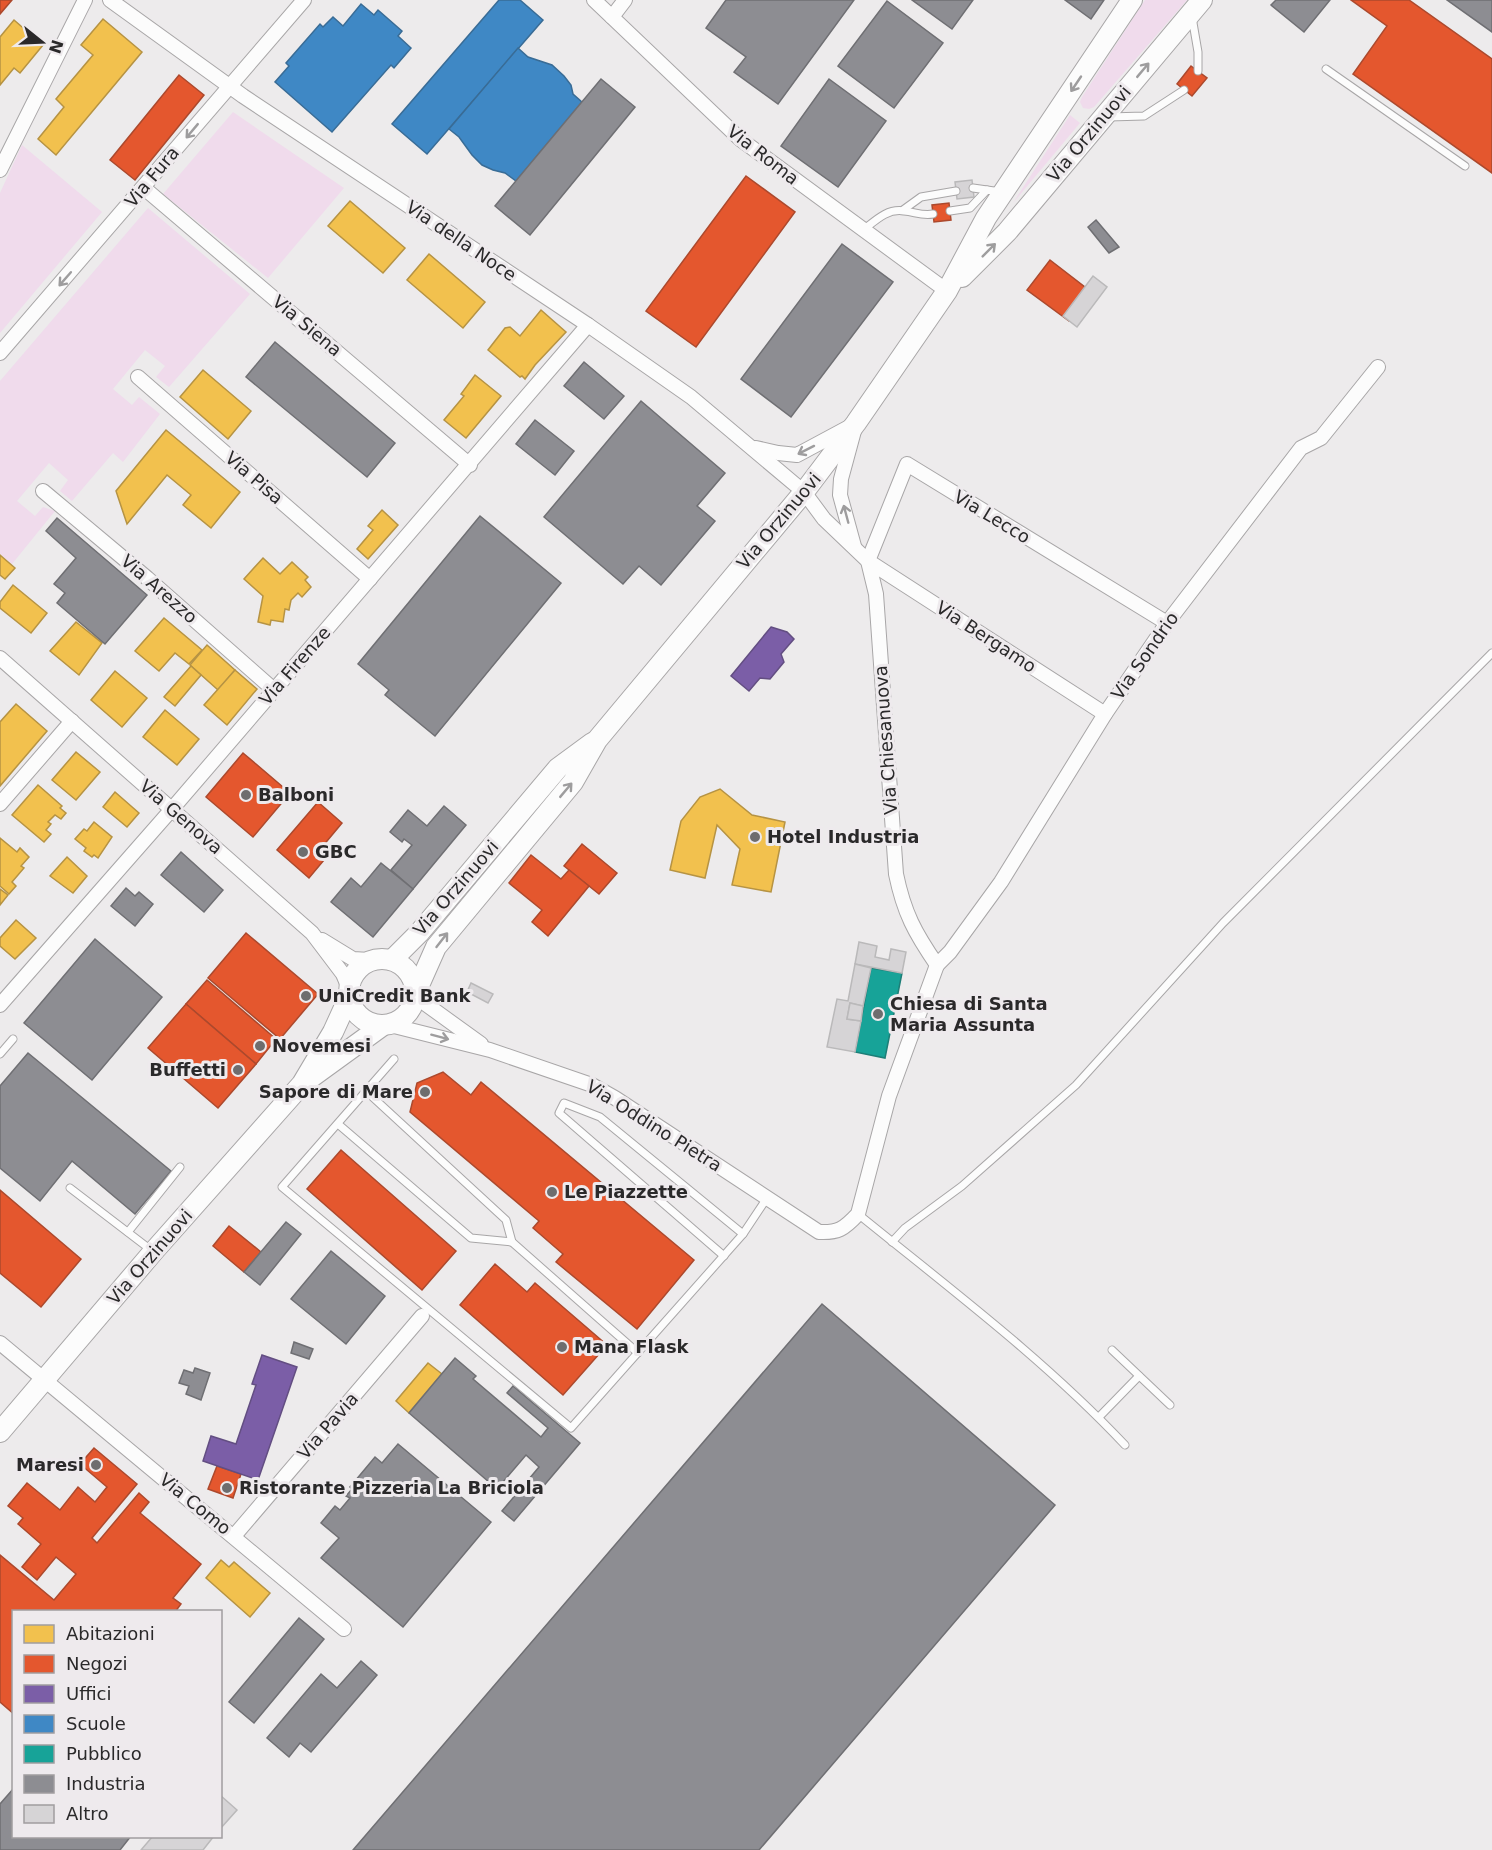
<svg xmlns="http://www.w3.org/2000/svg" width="1492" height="1850" font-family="'DejaVu Sans',sans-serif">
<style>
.green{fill:#f0dbec}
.homes{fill:#f2c14e;stroke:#b69343;stroke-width:1.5}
.shops{fill:#e4572e;stroke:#ac492d;stroke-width:1.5}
.offices{fill:#7b5ea7;stroke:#634e82;stroke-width:1.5}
.schools{fill:#3f88c5;stroke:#396c96;stroke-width:1.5}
.public{fill:#17a398;stroke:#1d7e77;stroke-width:1.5}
.industry{fill:#8d8d92;stroke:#6f6f73;stroke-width:1.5}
.building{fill:#d6d4d6;stroke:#bab9ba;stroke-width:1.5}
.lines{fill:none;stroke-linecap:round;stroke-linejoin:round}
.lane-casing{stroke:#a8a6a7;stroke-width:9}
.street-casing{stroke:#a8a6a7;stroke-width:16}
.secondary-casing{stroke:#a8a6a7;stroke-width:22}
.lane{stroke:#fcfcfc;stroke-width:7}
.street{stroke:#fcfcfc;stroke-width:14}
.secondary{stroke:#fcfcfc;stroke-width:20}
.oneway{stroke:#9e9d9e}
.poi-dot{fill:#6e6d6e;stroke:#eeeaed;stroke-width:2}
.labels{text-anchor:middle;stroke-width:6;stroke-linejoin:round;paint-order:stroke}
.street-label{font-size:18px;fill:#2a292a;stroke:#eeeaed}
.poi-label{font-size:18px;font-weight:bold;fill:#2a292a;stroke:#eeeaed;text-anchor:start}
</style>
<rect width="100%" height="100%" fill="#edebec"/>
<g class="green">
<polygon points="1145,0 1187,0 1094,107 1089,109 1083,108 1080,102 1082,97"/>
<polygon points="233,112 344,188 268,278 163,194"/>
<polygon points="1070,115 1080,123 1013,203"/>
<polygon points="22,145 102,212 0,333 0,193"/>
<polygon points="148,208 250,294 169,387 156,377 165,366 145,350 113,389 132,405 139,397 160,414 123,462 113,453 72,501 60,491 68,480 49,463 17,501 35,516 43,507 55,511 12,564 0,554 0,381"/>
</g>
<g class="homes">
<polygon points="103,19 142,52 56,155 38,139 64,107 56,99 93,55 81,45"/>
<polygon points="14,20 43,45 20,73 14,68 0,85 0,37"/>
<polygon points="350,201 405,248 383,273 328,226"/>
<polygon points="429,254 485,302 463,328 407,280"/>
<polygon points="541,310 566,332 535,365 525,379 522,376 520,377 488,350 505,328 510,327 520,336"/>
<polygon points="203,370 251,411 228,439 180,397"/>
<polygon points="475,375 501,396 466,438 444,420 464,396 461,394"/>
<polygon points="166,430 240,492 211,528 183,505 191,495 167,475 127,524 116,491"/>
<polygon points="382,510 398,525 368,559 357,549 373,530 368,526"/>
<polygon points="0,555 15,568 5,579 0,575"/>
<polygon points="263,558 280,574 292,562 308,577 305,580 311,587 302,597 298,593 291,600 289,610 285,609 283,622 271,620 270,625 258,622 263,596 244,579"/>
<polygon points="13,585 47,613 31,633 0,608 0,602"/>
<polygon points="164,618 202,650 189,664 175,653 159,671 135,651"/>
<polygon points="76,622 102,643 79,675 50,651"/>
<polygon points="207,645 235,670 218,690 190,665"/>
<polygon points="191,666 201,675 175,706 164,697"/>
<polygon points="235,670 257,689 227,725 204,705"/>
<polygon points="115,671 147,698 122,727 91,700"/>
<polygon points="16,704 47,731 0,786 0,722"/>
<polygon points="165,710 199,739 177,765 143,737"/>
<polygon points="76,752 100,772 76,800 52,780"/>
<polygon points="38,785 62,806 60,808 66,813 61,819 55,815 48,822 51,824 46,830 51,834 44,842 12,815"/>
<polygon points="720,789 752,815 785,822 771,892 732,885 740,849 717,825 705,878 670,870 681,821 700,797"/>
<polygon points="115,792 139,813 127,827 103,807"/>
<polygon points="94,822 112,837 98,858 94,855 92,857 84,851 86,848 75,839 84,829 87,831"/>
<polygon points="0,838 17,852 20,848 29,857 21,866 24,868 12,882 16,886 9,894 0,886"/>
<polygon points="67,857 87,876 73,893 50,876"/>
<polygon points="0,889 8,895 0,905"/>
<polygon points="16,920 36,938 15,959 0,946 0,938"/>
<polygon points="428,1363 442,1374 409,1413 396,1401"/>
<polygon points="221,1560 229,1567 234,1562 270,1593 250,1617 206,1578"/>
</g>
<g class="shops">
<polygon points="0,0 12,0 0,14"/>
<polygon points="1351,0 1409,0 1492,59 1492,173 1353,74 1387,26"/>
<polygon points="1191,66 1207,78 1192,96 1177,84"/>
<polygon points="179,75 204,95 135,180 110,160"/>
<polygon points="746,176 795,212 696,347 646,311"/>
<polygon points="949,203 951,220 934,222 932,205"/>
<polygon points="1050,260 1090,291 1069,321 1027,290"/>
<polygon points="243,753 290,793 253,837 206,797"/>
<polygon points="318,802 342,823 322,847 329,854 309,878 277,850"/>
<polygon points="582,844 617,873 599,894 564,866"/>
<polygon points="531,855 561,879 569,870 589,886 548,936 532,922 542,910 509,883"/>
<polygon points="246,933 318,994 280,1039 208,978"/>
<polygon points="207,980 276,1039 256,1064 186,1004"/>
<polygon points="186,1004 256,1064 218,1108 148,1048"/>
<polygon points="443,1072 471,1095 481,1082 694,1260 637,1329 556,1262 563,1254 533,1228 539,1221 410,1112 417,1083"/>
<polygon points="341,1150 456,1251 422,1290 307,1189"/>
<polygon points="0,1190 81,1259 41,1307 0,1273"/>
<polygon points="229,1226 261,1252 244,1272 213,1246"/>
<polygon points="495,1264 527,1292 535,1283 607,1345 563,1395 460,1305"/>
<polygon points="94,1448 137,1484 92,1538 97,1543 139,1493 149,1502 140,1513 201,1564 173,1598 181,1604 175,1612 14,1612 14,1714 0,1702 0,1555 54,1600 76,1574 56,1557 37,1580 22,1567 41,1544 18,1524 23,1518 8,1506 27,1483 60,1510 78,1487 95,1502 107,1487 80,1464"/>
<polygon points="217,1466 241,1474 233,1498 208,1489"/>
</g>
<g class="offices">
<polygon points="771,627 787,632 794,639 781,654 784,662 770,679 760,678 749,691 731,676"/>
<polygon points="262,1355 297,1367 258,1480 203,1461 211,1436 236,1444 256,1385 252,1384"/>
</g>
<g class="schools">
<polygon points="499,0 520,0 543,20 427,154 392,124"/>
<polygon points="361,4 374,15 378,10 402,31 398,36 411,48 394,68 391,65 332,132 275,82 289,66 286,63 320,24 323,27 333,17 343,26"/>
<polygon points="518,48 528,57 552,65 564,76 571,85 573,94 582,102 516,181 505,173 493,170 482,165 472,155 459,137 449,129"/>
</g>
<polygon class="public" points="871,968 902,973 885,1058 855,1052"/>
<g class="industry">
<polygon points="726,0 854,0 778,104 734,72 746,57 706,28"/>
<polygon points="912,0 973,0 952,29"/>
<polygon points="1065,0 1104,0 1091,19"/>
<polygon points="1276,0 1330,0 1304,32 1271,5"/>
<polygon points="1447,0 1492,0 1492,32"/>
<polygon points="887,1 943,43 894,108 838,66"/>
<polygon points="601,79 635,107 530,235 495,206"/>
<polygon points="829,79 886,121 838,187 781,146"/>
<polygon points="1096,220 1119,247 1109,253 1088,227"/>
<polygon points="842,244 893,282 791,417 741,379"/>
<polygon points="275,342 395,443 367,477 246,377"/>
<polygon points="584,362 624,396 604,419 564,386"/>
<polygon points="641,401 725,473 697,506 715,521 661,585 639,566 623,584 544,517"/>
<polygon points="535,420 574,451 555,475 516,444"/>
<polygon points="480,516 561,583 435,736 385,695 389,690 358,664"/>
<polygon points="57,518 147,595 105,644 57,603 65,593 54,584 76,558 46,531"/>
<polygon points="444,806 466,825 413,889 391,870 412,845 404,839 402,842 390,832 408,810 427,826"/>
<polygon points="181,852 223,890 204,912 161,875"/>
<polygon points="381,863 413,889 373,937 331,902 351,878 361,887"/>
<polygon points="126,888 135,896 139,892 153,904 135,926 111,906"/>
<polygon points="95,939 162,997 92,1080 24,1023"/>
<polygon points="28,1053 171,1171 135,1214 72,1161 40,1201 0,1168 0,1086"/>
<polygon points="286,1222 301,1234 260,1285 244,1272"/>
<polygon points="331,1251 385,1296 346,1344 291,1299"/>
<polygon points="822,1304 1055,1505 759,1850 353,1850"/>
<polygon points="294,1342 313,1349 309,1359 291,1353"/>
<polygon points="455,1358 476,1376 473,1379 541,1437 548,1428 507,1393 513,1386 580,1443 514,1521 502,1511 539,1467 526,1455 497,1489 409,1413"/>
<polygon points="195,1368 210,1373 201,1400 186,1394 189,1386 179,1383 184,1370 193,1373"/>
<polygon points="398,1444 491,1522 403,1627 321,1558 339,1538 321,1523 335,1506 340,1510 350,1498 346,1496 352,1489 350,1487 375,1457 382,1463"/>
<polygon points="299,1618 324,1639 254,1723 229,1702"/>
<polygon points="361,1661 377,1675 311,1752 300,1743 289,1757 267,1738 321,1674 337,1688"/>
<polygon points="14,1788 14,1836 131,1836 120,1850 0,1850 0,1804"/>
</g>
<g class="building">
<polygon points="972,180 974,197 957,199 955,182"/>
<polygon points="1093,276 1107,287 1077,327 1063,316"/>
<polygon points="859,942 877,946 875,957 889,960 891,949 906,952 902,973 855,964"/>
<polygon points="855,964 871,968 863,1006 850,1003 847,1019 861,1021 855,1052 827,1047 837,999 848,1001"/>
<polygon points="471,983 493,994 488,1003 467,992"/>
<polygon points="850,1003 863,1006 861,1021 847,1019"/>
<polygon points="220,1795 237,1810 220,1829"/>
<polygon points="153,1836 214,1836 203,1850 141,1850"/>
</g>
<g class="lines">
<defs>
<g id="lane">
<polyline points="1192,17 1198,52 1198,71"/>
<polyline points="1326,69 1465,166"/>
<polyline points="1109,117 1144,116 1184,90"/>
<polyline points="973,188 987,190"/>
<polyline points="903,210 921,197 956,191"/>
<polyline points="950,211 970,208 987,190 1001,192"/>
<path d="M862 231C875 221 887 208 904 211 915 212 922 216 933 214"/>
<polyline points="0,1054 13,1039"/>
<polyline points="394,1059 282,1187 571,1428 743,1234 767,1198"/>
<polyline points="366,1091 506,1220 512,1242 638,1353"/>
<polyline points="338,1124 471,1238 512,1242"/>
<polyline points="70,1188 151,1250"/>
<path d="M858 1214C949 1288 1044 1359 1125 1445"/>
<polyline points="128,1232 180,1167"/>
<polyline points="892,1242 905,1228 962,1186 1076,1085 1223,923 1492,653"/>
<polyline points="724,1256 559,1113 564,1103 600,1117 743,1234"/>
<polyline points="1112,1350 1170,1405"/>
<polyline points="1099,1417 1139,1376"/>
</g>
<g id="street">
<path d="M110 0 243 96 588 325 691 397 804 492 824 519 868 561 876 594 896 874C904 913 915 933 937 965L889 1096 858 1214C844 1229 838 1233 819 1232L615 1098 592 1085 490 1050 390 1025"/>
<polyline points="594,0 740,139 947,291"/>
<polyline points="612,17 625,0"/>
<polyline points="0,170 85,0"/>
<polyline points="144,188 470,465"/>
<polyline points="0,353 304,0"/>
<polyline points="138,377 370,579"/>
<polyline points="854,431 841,479 840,495 854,546"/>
<polyline points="756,448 778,453 797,455 851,426"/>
<polyline points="43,491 147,578 274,690"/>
<polyline points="0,658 312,933 343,974 349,988"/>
<polyline points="1105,714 868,561 907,464 1167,623"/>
<polyline points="0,804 72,721"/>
<polyline points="322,940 353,959 370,960"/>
<polyline points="937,965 950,952 1001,882 1105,714 1167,623 1301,448 1321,438 1378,367"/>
<polyline points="416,997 481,1044"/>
<polyline points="0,1005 172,809 588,325"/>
<polyline points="0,1343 344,1629"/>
<polyline points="234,1536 422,1316"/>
</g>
<g id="secondary">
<polyline points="962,277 1007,232 1202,0"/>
<circle cx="382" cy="992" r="33"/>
<polyline points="392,960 419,933 558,768 592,743"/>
<polyline points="416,992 436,947 573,782 597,740 804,492 856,423 947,291 986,218 1132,0"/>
<polyline points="309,1079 382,1026"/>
<polyline points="0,1432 153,1252 302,1084 333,1032 349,997"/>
</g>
</defs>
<use href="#lane" class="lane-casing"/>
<use href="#street" class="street-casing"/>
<use href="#secondary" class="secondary-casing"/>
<use href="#lane" class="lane"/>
<use href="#street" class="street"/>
<use href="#secondary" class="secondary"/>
</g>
<defs><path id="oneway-shaft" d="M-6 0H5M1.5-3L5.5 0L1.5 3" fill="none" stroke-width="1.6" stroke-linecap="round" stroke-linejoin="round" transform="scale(1.5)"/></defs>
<g class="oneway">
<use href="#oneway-shaft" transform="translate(1143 70) rotate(-50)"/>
<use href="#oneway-shaft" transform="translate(1076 84) rotate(124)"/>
<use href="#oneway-shaft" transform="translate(192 131) rotate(130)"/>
<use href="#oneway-shaft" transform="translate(989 250) rotate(-45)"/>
<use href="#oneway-shaft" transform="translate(65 279) rotate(131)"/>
<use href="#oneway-shaft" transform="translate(806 450) rotate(153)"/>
<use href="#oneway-shaft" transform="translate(846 514) rotate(-105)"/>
<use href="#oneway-shaft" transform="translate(566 790) rotate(-50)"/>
<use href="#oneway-shaft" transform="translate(442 940) rotate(-52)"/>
<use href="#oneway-shaft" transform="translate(440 1037) rotate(15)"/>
</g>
<g class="poi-dot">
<circle cx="246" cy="795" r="6"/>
<circle cx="755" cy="837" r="6"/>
<circle cx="303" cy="852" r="6"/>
<circle cx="306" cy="996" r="6"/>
<circle cx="878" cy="1014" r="6"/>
<circle cx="260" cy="1046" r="6"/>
<circle cx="238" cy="1070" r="6"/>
<circle cx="425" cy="1092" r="6"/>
<circle cx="552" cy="1192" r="6"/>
<circle cx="562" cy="1347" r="6"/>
<circle cx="96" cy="1465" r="6"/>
<circle cx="227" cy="1488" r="6"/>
</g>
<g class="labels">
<g class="street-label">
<text transform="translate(1089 134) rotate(-50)" y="6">Via Orzinuovi</text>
<text transform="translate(763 155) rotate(38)" y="6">Via Roma</text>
<text transform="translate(152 177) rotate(-50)" y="6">Via Fura</text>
<text transform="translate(461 241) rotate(34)" y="6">Via della Noce</text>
<text transform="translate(307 326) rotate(40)" y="6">Via Siena</text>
<text transform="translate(254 478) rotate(41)" y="6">Via Pisa</text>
<text transform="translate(992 517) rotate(31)" y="6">Via Lecco</text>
<text transform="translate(779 521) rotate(-50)" y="6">Via Orzinuovi</text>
<text transform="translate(159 589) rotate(41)" y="6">Via Arezzo</text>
<text transform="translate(986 637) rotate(33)" y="6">Via Bergamo</text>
<text transform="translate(1145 656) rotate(-55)" y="6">Via Sondrio</text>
<text transform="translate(295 666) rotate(-49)" y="6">Via Firenze</text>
<text transform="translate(886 740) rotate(-94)" y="6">Via Chiesanuova</text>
<text transform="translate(181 817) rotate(41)" y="6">Via Genova</text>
<text transform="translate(456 888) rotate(-49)" y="6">Via Orzinuovi</text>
<text transform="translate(654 1126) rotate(32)" y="6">Via Oddino Pietra</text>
<text transform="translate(150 1257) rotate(-49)" y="6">Via Orzinuovi</text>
<text transform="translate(328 1426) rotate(-49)" y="6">Via Pavia</text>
<text transform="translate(195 1504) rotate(39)" y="6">Via Como</text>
</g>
<g class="poi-label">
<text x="258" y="801">Balboni</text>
<text x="767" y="843">Hotel Industria</text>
<text x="315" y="858">GBC</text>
<text x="318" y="1002">UniCredit Bank</text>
<text x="890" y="1010">Chiesa di Santa<tspan x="890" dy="21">Maria Assunta</tspan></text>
<text x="272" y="1052">Novemesi</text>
<text x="226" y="1076" text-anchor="end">Buffetti</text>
<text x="413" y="1098" text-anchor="end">Sapore di Mare</text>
<text x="564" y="1198">Le Piazzette</text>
<text x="574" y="1353">Mana Flask</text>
<text x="84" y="1471" text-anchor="end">Maresi</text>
<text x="239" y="1494">Ristorante Pizzeria La Briciola</text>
</g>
</g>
<rect x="12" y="1610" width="210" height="228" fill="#eeeaed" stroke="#a09d9f" stroke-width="1.5"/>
<rect x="24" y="1625" width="30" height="18" fill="#f2c14e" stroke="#a09d9f" stroke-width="1.5"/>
<text x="66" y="1640" font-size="18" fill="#2a292a">Abitazioni</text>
<rect x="24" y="1655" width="30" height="18" fill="#e4572e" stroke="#a09d9f" stroke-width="1.5"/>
<text x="66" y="1670" font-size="18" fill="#2a292a">Negozi</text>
<rect x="24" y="1685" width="30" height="18" fill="#7b5ea7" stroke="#a09d9f" stroke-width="1.5"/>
<text x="66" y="1700" font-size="18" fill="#2a292a">Uffici</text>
<rect x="24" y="1715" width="30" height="18" fill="#3f88c5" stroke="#a09d9f" stroke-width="1.5"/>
<text x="66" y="1730" font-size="18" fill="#2a292a">Scuole</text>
<rect x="24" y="1745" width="30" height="18" fill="#17a398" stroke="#a09d9f" stroke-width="1.5"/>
<text x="66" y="1760" font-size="18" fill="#2a292a">Pubblico</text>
<rect x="24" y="1775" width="30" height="18" fill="#8d8d92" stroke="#a09d9f" stroke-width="1.5"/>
<text x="66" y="1790" font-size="18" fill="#2a292a">Industria</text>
<rect x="24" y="1805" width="30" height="18" fill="#d6d4d6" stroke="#a09d9f" stroke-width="1.5"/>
<text x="66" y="1820" font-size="18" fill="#2a292a">Altro</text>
<g transform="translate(42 42) rotate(108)" stroke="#eeeaed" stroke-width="4.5" paint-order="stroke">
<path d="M0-4.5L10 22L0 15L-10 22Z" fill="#2a292a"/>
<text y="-9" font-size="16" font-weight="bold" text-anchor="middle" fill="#2a292a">N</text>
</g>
</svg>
